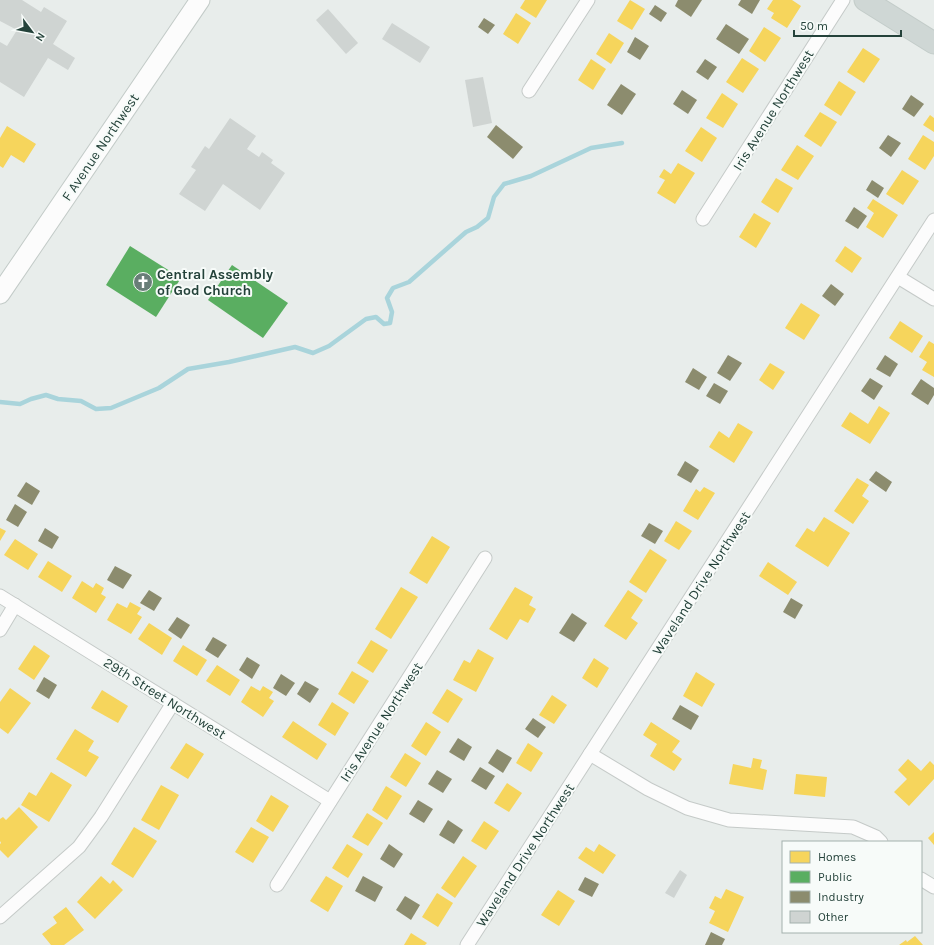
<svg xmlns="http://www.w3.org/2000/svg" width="934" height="945" font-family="Karla,sans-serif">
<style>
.homes{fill:#f6d55c}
.public{fill:#5aae61}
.industry{fill:#8c8c6e}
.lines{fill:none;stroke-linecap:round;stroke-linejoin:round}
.stream{stroke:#a9d4db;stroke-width:4.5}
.building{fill:#cfd4d2}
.minor-casing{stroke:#c5cac8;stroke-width:15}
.secondary-casing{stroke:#c3cbc8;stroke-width:21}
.primary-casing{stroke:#c3ccc9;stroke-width:23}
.minor{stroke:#fcfcfc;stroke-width:13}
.secondary{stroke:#fcfcfc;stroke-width:19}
.primary{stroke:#cfd7d5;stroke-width:21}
.labels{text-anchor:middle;stroke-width:4;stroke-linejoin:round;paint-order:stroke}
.street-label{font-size:14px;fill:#24423a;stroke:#f7fbf9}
.poi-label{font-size:14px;font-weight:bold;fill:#24423a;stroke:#f7fbf9;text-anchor:start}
</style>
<rect width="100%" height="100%" fill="#e8edeb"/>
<g class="homes">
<polygon points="525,0 547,0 536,18 520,8"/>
<polygon points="630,0 645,9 632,30 617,21"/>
<polygon points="773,0 792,0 801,6 787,28 771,18 774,13 767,9"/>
<polygon points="516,13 531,23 518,44 503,34"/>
<polygon points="764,27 781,38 765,62 749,51"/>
<polygon points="609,33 624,43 611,64 596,54"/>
<polygon points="863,48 880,59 864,83 847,72"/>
<polygon points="742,58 759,69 743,93 726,82"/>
<polygon points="591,59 606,69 593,90 578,80"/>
<polygon points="839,81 856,92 841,116 824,105"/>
<polygon points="722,93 738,104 723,128 706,118"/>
<polygon points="820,112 837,122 821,147 804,136"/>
<polygon points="930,115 934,118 934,132 923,125"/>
<polygon points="7,126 36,144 24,163 11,155 3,168 0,166 0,138"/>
<polygon points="701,127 717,138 702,162 685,151"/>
<polygon points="923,135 934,142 934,156 925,170 908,159"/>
<polygon points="797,145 814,156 798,180 781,170"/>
<polygon points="678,163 695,173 675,204 657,193 665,180 659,177 664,169 671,174"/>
<polygon points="902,170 919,181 903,205 886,194"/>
<polygon points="776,178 793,188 778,213 761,202"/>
<polygon points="873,199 898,215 883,238 866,227 874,213 867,208"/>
<polygon points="754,213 771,223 756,248 739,237"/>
<polygon points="845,246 862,258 852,273 835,261"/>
<polygon points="801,303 820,315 804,340 785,328"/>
<polygon points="900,321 923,336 912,353 889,338"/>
<polygon points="929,341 934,344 934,377 922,370 927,362 919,357"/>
<polygon points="770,363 785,372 773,390 759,380"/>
<polygon points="879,406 890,413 870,444 841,426 850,412 868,424"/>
<polygon points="738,423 753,432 734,463 709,447 719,431 729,438"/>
<polygon points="857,478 869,485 862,496 869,501 853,524 834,511"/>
<polygon points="704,487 715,493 698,520 683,511 696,489 700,492"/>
<polygon points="824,517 850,533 828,567 795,546 807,528 814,532"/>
<polygon points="676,521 692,531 679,550 664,541"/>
<polygon points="0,528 6,531 0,541"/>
<polygon points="432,536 450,547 427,584 409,573"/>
<polygon points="15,539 38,554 28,570 4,555"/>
<polygon points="650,549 667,560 646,593 629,582"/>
<polygon points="48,561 72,576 62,592 38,577"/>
<polygon points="768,562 797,582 788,595 759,576"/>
<polygon points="82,581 93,588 96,583 104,588 101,594 106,597 96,613 72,598"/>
<polygon points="401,587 418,597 391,639 375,629"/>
<polygon points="515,587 533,597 529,605 536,609 528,623 520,619 507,640 489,629"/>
<polygon points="628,590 643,600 631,618 638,623 626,640 604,626"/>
<polygon points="130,602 141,608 137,614 142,617 131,634 107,620 117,603 127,608"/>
<polygon points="149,623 172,638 162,655 138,639"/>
<polygon points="371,640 388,650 373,673 357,663"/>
<polygon points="34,645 50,656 34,680 18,669"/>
<polygon points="183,645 207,660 197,676 173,661"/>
<polygon points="478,649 494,658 476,692 453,680 464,660 470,663"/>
<polygon points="594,658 609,668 597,688 582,678"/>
<polygon points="217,665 240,680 230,696 206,681"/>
<polygon points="352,671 369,681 354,704 338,694"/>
<polygon points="696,672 715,684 702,707 683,696"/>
<polygon points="251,686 260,691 263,686 273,692 269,698 274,701 263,717 241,702"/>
<polygon points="10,688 31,703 8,734 0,728 0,702"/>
<polygon points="447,689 463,699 448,723 432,713"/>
<polygon points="102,690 128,706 118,723 91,708"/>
<polygon points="552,695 567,705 554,724 539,715"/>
<polygon points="332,702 349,713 335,736 318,725"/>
<polygon points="293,721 327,744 317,760 282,737"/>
<polygon points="426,722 441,732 426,756 411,746"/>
<polygon points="651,722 680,741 672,752 682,759 674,771 650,756 657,744 643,735"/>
<polygon points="75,729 94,741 88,751 99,757 86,777 56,759"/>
<polygon points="186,743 204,754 188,779 170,768"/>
<polygon points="528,743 543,753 531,772 516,763"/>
<polygon points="405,753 421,763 406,787 390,777"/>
<polygon points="753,758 762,760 760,768 767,770 763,790 729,784 733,764 751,768"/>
<polygon points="908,759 921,771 930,761 934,765 934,779 909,806 894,792 907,779 898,770"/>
<polygon points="51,772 72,785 49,822 21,805 29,792 36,796"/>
<polygon points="796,774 827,777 825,797 794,794"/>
<polygon points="507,783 522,793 509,812 494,803"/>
<polygon points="161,785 179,795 159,830 141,820"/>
<polygon points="386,786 402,796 387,820 372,810"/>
<polygon points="271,795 289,806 273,832 256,821"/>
<polygon points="19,807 38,827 8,858 0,850 0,844 1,843 0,841 0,819 3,817 6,820"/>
<polygon points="367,813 383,823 368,846 352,837"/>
<polygon points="484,821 499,831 486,850 471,841"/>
<polygon points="134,827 157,841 133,878 111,864"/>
<polygon points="251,827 269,837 253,863 235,852"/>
<polygon points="934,832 934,845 928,838"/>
<polygon points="347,844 363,854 348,878 332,868"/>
<polygon points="599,844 616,855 603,874 578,858 586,847 594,852"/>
<polygon points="463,856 477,866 455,898 441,888"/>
<polygon points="101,876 110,884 113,880 123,890 95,919 77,902"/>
<polygon points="326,876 343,886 328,912 310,901"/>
<polygon points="726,889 744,897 728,932 709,923 715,911 709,908 715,896 721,899"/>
<polygon points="558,890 575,901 559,926 541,915"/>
<polygon points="437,893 453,903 438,927 422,917"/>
<polygon points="66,907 84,930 64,945 51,945 42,934 57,923 53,917"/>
<polygon points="411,933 427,943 425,945 404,945"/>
<polygon points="915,936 923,945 899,945 906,940 907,942"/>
</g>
<g class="public">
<polygon points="130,246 181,278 156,317 106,285"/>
<polygon points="232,265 288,303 263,338 208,300"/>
</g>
<g class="industry">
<polygon points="678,0 702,0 691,17 675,6"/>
<polygon points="741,0 760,0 752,14 738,5"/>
<polygon points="655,5 667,13 661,22 649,14"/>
<polygon points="484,18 495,25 488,34 478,27"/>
<polygon points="726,24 749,39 739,54 716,39"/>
<polygon points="635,37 649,46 640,60 627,52"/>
<polygon points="705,59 717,67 708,80 696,72"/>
<polygon points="621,84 636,94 622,115 607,105"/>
<polygon points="682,90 697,100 688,114 673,104"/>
<polygon points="911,95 924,104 914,117 902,109"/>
<polygon points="496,125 523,147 513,159 487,137"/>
<polygon points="888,135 901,143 891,157 879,148"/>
<polygon points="872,180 884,188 878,198 866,190"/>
<polygon points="854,207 867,216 858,229 845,221"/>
<polygon points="831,284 844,294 835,306 822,296"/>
<polygon points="728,355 742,363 730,381 717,373"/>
<polygon points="885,355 898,364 890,377 876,369"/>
<polygon points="693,368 707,377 699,390 685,382"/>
<polygon points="870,378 883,386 874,400 861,391"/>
<polygon points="921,379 934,388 934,395 928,405 911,394"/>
<polygon points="714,383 728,391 720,404 706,396"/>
<polygon points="685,461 699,470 691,483 677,475"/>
<polygon points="876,471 892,482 886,492 869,480"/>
<polygon points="26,482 40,491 32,505 17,496"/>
<polygon points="15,504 27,512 18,527 6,520"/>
<polygon points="649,523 663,531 655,544 641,536"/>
<polygon points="45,528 59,537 52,549 38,541"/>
<polygon points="115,566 132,575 123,589 107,580"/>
<polygon points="149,590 162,598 154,611 140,603"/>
<polygon points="791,598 803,605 795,619 783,612"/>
<polygon points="572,613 587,623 574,642 559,633"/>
<polygon points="177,617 190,625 181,639 168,630"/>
<polygon points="213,637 227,645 218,658 205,650"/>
<polygon points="247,657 260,665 252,679 239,670"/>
<polygon points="281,674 295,683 286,696 273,688"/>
<polygon points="44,677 57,685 49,699 36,691"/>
<polygon points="305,681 319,689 310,703 297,694"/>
<polygon points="680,705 699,716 691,730 672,719"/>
<polygon points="533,718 546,727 538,738 525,729"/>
<polygon points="458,738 472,747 464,761 449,752"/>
<polygon points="497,749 512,758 503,773 488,763"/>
<polygon points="480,767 495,776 486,790 471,781"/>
<polygon points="437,770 452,779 443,793 428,784"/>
<polygon points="418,800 433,809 424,823 409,814"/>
<polygon points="448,820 463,830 454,844 439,835"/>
<polygon points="389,844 403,854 394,868 380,859"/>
<polygon points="363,876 383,887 375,902 355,891"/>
<polygon points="585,877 599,884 592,897 578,890"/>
<polygon points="405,896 420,905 411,920 396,910"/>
<polygon points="711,932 725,939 722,945 705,945"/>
</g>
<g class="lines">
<polyline class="stream" points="0,402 20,404 31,399 46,395 58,399 81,401 96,409 111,408 159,388 188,369 229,362 295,347 313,353 329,346 366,319 376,317 384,324 390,323 392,312 387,298 393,288 409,282 466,232 477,227 488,218 494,197 504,184 531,176 591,148 622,143"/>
</g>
<g class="building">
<polygon points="0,0 22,0 41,12 44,7 67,21 53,44 75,58 68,70 48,58 24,97 0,82 0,42 7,46 17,30 0,21"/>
<polygon points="328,9 358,43 346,54 316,20"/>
<polygon points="392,23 430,47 420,63 382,39"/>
<polygon points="483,77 492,123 473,127 465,80"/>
<polygon points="230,118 256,136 247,149 259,157 262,152 273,160 271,163 285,173 260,210 223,184 205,211 179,194 196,170 191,167 205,146 209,149"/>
<polygon points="680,870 687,875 674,898 665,893"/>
</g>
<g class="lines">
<defs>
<g id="minor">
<polyline points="529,91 588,0"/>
<polyline points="703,219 843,0"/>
<polyline points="898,277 934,299"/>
<polyline points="0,596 330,801"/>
<polyline points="0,630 15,605"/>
<polyline points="590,754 648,789 687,808 729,820 853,827 876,837 881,842"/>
<polyline points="921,879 934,887"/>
<polyline points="277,885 485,558"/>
<polyline points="0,917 79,847 101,817 173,703"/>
<polyline points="467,945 934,220"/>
</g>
<polyline id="secondary" points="0,294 200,0"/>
<polyline id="primary" points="865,0 934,43"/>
</defs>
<use href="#minor" class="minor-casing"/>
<use href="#secondary" class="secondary-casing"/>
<use href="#primary" class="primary-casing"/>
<use href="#minor" class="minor"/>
<use href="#secondary" class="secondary"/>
<use href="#primary" class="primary"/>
</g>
<defs>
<symbol id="church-disc" viewBox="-11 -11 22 22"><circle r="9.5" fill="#697e78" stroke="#f7fbf9"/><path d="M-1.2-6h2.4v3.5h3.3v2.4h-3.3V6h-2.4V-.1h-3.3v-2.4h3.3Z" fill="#fff"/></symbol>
</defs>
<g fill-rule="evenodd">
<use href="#church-disc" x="132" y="271" width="22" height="22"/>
</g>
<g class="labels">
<g class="street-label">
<text transform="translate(773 110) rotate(-58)" y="5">Iris Avenue Northwest</text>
<text transform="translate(100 147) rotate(-56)" y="5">F Avenue Northwest</text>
<text transform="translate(701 583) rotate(-57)" y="5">Waveland Drive Northwest</text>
<text transform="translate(165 698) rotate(32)" y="5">29th Street Northwest</text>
<text transform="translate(381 722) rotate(-57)" y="5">Iris Avenue Northwest</text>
<text transform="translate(525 855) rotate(-57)" y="5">Waveland Drive Northwest</text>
</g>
<g class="poi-label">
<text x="157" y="279">Central Assembly<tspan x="157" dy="16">of God Church</tspan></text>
</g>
</g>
<rect x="782" y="841" width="140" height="92" fill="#f7fbf9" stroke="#a3b1ad"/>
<rect x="790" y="851" width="20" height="12" fill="#f6d55c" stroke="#a3b1ad"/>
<text x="818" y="861" font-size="12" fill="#24423a">Homes</text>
<rect x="790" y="871" width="20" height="12" fill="#5aae61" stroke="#a3b1ad"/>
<text x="818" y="881" font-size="12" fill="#24423a">Public</text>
<rect x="790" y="891" width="20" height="12" fill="#8c8c6e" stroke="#a3b1ad"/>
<text x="818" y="901" font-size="12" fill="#24423a">Industry</text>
<rect x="790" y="911" width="20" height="12" fill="#cfd4d2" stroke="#a3b1ad"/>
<text x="818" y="921" font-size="12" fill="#24423a">Other</text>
<g transform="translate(32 32) rotate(122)" stroke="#f7fbf9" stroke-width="3" paint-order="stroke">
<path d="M0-3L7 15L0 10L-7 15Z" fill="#24423a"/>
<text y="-6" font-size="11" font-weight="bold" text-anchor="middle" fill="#24423a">N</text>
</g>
<path d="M794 30v6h107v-6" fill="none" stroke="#24423a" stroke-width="2"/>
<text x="800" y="30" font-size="12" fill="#24423a" stroke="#f7fbf9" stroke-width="3" paint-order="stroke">50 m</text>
</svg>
